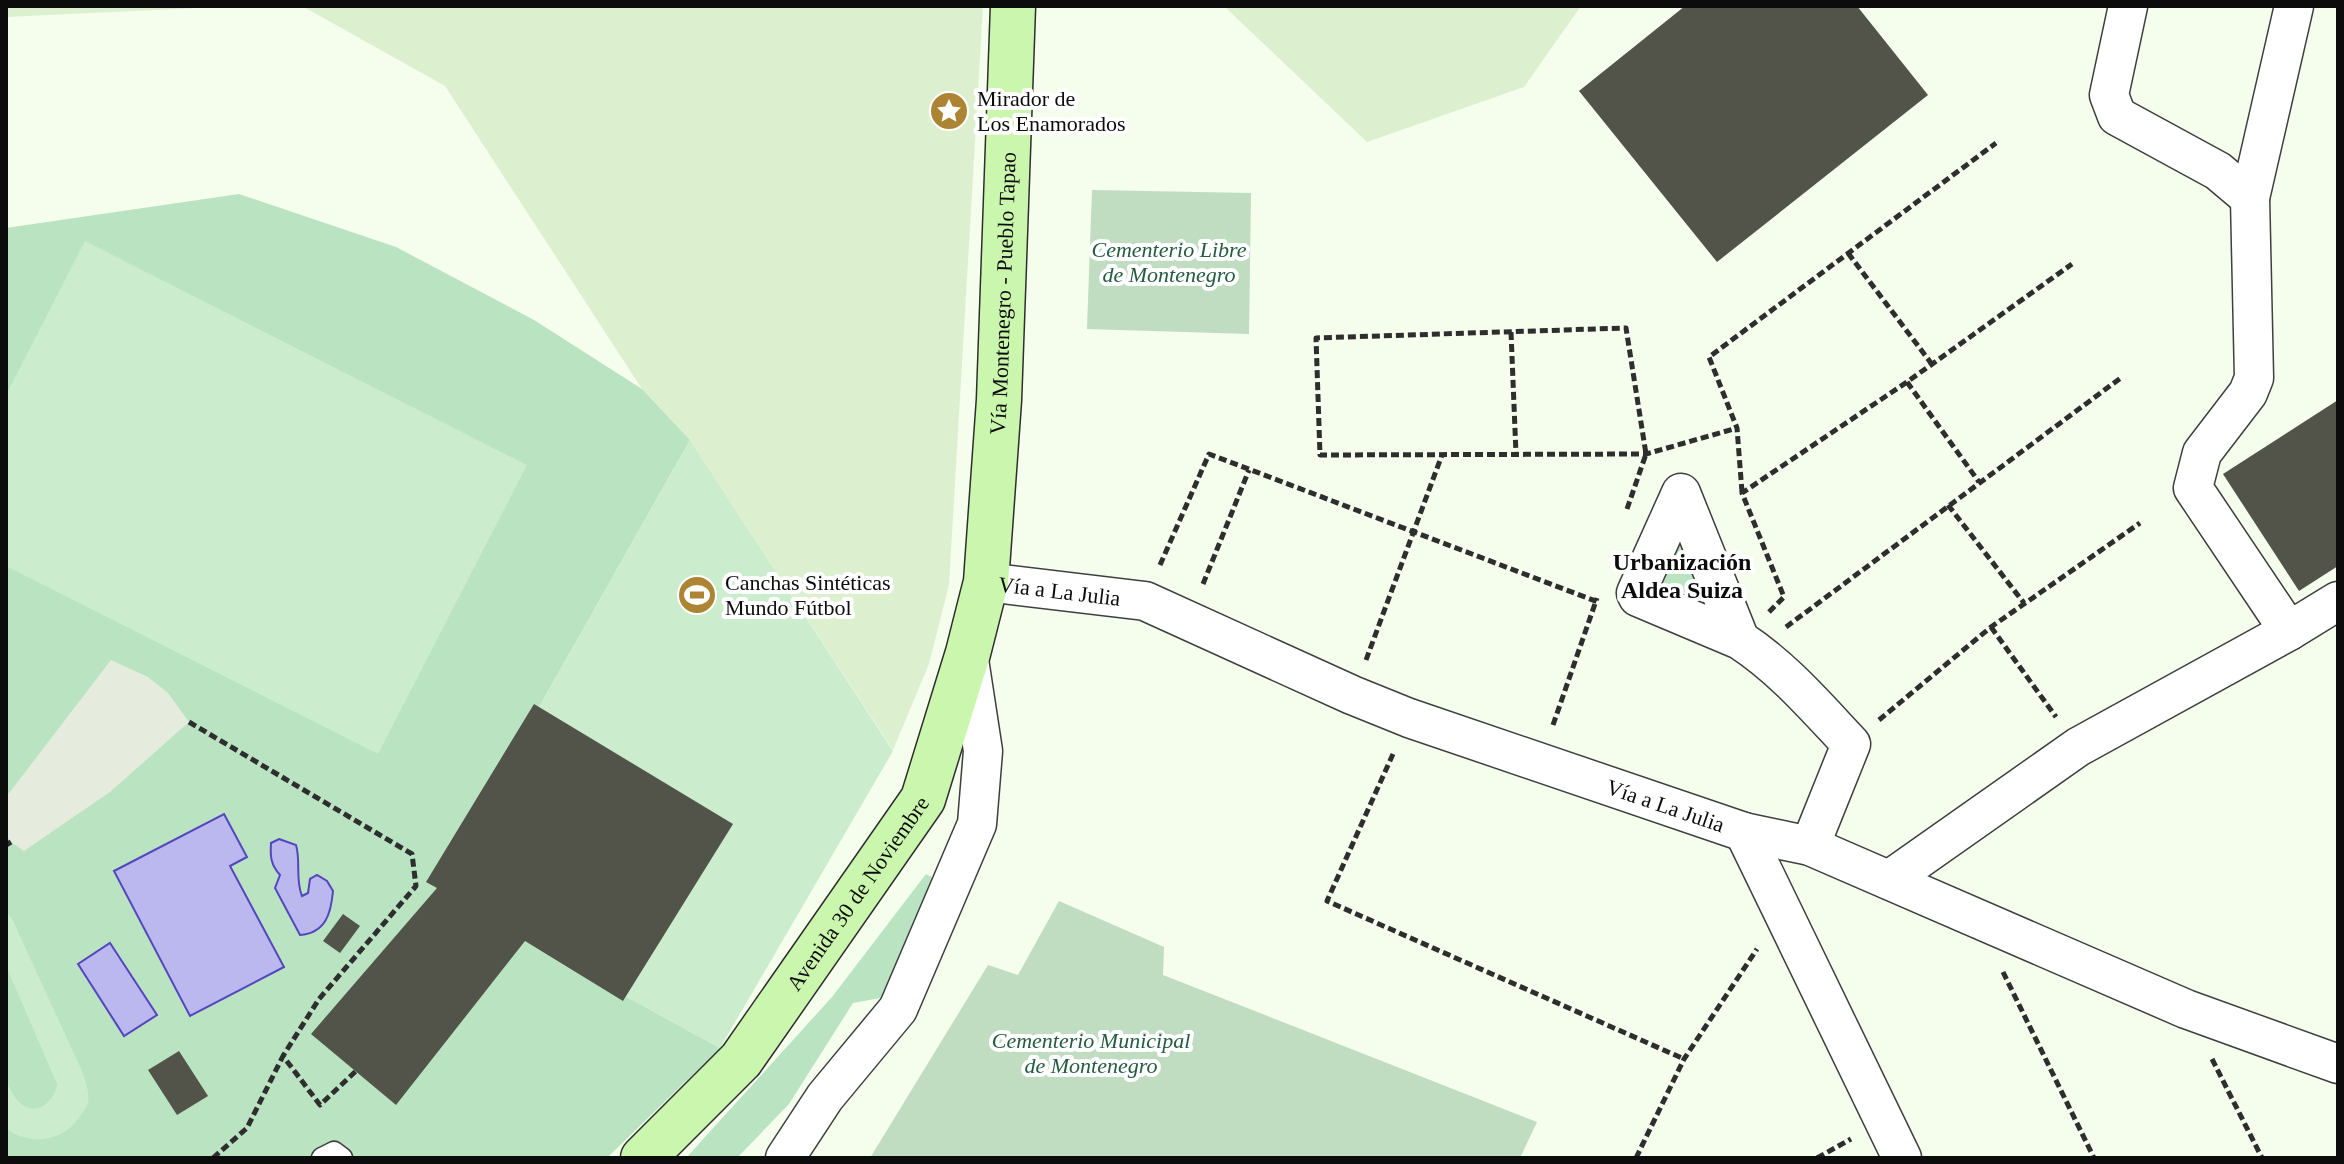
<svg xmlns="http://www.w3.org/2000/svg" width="2344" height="1164" font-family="'Times New Roman',serif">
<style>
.farmland{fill:#dcf0cf}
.green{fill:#bae3c2}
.cemetery{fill:#c0dcc1}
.pitch{fill:#cbeccd}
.plaza{fill:#e5ecdd}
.water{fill:#bbb7ef;stroke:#5346be;stroke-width:2}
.building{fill:#525349}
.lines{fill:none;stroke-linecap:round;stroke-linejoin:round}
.service-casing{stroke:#3f3f3f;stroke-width:23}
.minor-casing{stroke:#3f3f3f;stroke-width:41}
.secondary-casing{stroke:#2e2e2e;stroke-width:47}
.path{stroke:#2e2e2e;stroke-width:5;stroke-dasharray:8 4;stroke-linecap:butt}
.service{stroke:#fff;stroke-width:20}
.minor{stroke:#fff;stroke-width:38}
.secondary{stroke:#cbf6ae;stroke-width:44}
.labels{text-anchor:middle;stroke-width:8;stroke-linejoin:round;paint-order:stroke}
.poi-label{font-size:22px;fill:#0c0c0c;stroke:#fff;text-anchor:start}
.park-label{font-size:22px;font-style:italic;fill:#245c40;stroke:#fff}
.street-label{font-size:22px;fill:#0c0c0c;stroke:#fff}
.neighbourhood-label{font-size:24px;font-weight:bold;fill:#0c0c0c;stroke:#fff}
</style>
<rect width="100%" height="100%" fill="#f5fded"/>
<g class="farmland">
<polygon points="6,6 240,6 6,17"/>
<polygon points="302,6 983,6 949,585 929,664 893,750 690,440 642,389 445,86"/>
<polygon points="1224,6 1581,6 1524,87 1367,142"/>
</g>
<g class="green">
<polygon points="239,194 396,247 534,320 642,389 690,440 437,888 525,941 720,1048 607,1158 6,1158 6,228"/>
<polygon points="1681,493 1740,640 1638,597"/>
<polygon points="926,874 940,882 891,996 853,1003 789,1104 737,1158 686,1158 832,997"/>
</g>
<g class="cemetery">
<polygon points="1092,190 1251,193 1249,334 1087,329"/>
<polygon points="1059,901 1164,947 1163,975 1537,1122 1520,1158 870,1158 988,965 1018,975"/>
</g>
<g class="pitch">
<polygon points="85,241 527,465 378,754 6,566 6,395"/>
<polygon points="690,440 893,751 720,1048 525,941 437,888"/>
<path d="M6 910 13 921 82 1071C85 1081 90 1092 88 1102 87 1108 82 1113 79 1118 61 1143 30 1145 6 1129V1079C9 1086 13 1097 19 1102 35 1118 55 1102 57 1084L6 966Z"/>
</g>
<polygon class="plaza" points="111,660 148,677 168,693 189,722 110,792 24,851 11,842 6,835 6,797"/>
<g class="water">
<polygon points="224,814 247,857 230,866 284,967 190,1016 114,871"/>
<path d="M279 839 296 845C301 862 295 879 302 896L308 893 310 879 317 875 327 881 333 891C331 913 326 933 300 935L275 888 280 875C271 865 270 857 271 843Z"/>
<polygon points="110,943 157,1015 124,1036 78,964"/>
</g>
<g class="building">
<polygon points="1685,6 1857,6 1928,95 1717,262 1579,91"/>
<polygon points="2338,400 2338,566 2299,591 2223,474"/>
<polygon points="534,704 733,824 623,1001 525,941 396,1105 311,1034 437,888 426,882"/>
<polygon points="343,914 360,926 340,953 323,941"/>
<polygon points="179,1051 208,1096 177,1115 148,1070"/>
</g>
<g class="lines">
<defs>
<polyline id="service" points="322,1158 334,1152 342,1158"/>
<g id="minor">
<polyline points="2128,6 2109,95 2117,116 2218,171 2250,198"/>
<path id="s1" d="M986 582 1145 601 1352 695 1409 718 1744 832 1810 846 2186 1009 2338 1064"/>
<polyline points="2289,631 2193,488 2202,453 2248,393 2254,378 2250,198 2294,6"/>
<path d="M1740 640 1681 493 1636 593 1638 597 1740 640C1783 668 1816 707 1851 744L1810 846"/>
<polyline points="1744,832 1902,1158"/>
<polyline points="1889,880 2078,747 2289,631 2338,601"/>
<polyline points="785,1158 825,1097 898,1009 977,824 983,751 968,653"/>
</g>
<g id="secondary">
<path id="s2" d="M643 1158 741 1060 923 799 968 653 986 582 999 400 1013 6"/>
</g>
</defs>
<use href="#service" class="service-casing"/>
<use href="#minor" class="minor-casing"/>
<use href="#secondary" class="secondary-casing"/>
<g class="path">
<polyline points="1848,253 1931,363"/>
<polyline points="1511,332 1516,454"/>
<polyline points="1907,382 1979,482"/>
<polyline points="1742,492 1737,428 1709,357 1996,143"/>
<polyline points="1948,505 2024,603"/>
<polyline points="1627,509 1646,454 1626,328 1316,338 1320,455 1646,454 1737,428"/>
<polyline points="1160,565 1209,454 1598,602"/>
<polyline points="1203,584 1249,470"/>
<polyline points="1769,612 1784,597 1742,493 1907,382 2072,264"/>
<polyline points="1786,627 2122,377"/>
<polyline points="1991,627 2056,717"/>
<polyline points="1366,660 1442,455"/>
<polyline points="1879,720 1991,627 2140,523"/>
<polyline points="189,722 412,854 416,886 319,999 283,1056"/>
<polyline points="1553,725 1597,598"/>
<polyline points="1393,754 1327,901 1684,1059"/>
<polyline points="6,845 11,842"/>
<polyline points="2003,972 2094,1158"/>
<polyline points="2212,1059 2262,1158"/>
<polyline points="6,1157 6,1158"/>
<polyline points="213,1158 247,1128 283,1056 320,1105 357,1070"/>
<polyline points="1636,1158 1684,1059 1757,949"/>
<polyline points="1817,1158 1851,1139"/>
</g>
<use href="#service" class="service"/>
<use href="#minor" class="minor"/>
<use href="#secondary" class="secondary"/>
</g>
<defs>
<symbol id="sight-disc" viewBox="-11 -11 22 22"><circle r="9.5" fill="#ac8433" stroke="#fff"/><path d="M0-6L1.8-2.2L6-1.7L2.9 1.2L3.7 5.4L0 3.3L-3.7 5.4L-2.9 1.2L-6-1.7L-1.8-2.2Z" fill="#fff"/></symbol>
<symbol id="stadium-disc" viewBox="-11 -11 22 22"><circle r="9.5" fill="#ac8433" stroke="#fff"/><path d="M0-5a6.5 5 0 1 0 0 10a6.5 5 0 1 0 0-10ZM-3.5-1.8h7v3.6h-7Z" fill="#fff"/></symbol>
</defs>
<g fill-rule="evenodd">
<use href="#sight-disc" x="927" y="89" width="44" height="44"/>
<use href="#stadium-disc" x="675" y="573" width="44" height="44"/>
</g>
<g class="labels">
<g class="poi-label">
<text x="977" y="106">Mirador de<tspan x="977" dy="25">Los Enamorados</tspan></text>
<text x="725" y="590">Canchas Sintéticas<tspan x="725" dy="25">Mundo Fútbol</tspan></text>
</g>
<g class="park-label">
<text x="1169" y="257">Cementerio Libre<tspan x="1169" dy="25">de Montenegro</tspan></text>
<text x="1091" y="1048">Cementerio Municipal<tspan x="1091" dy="25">de Montenegro</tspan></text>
</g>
<g class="street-label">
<text dy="8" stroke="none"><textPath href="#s2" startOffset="972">Vía Montenegro - Pueblo Tapao</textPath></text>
<text dy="8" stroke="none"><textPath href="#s1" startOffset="74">Vía a La Julia</textPath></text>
<text dy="8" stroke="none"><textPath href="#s1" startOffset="720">Vía a La Julia</textPath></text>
<text dy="8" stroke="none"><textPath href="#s2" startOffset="342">Avenida 30 de Noviembre</textPath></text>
</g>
<g class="neighbourhood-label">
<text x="1682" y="570">Urbanización<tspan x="1682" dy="28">Aldea Suiza</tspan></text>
</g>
</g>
<rect width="2344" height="1164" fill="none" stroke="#0c0c0c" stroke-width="16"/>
</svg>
